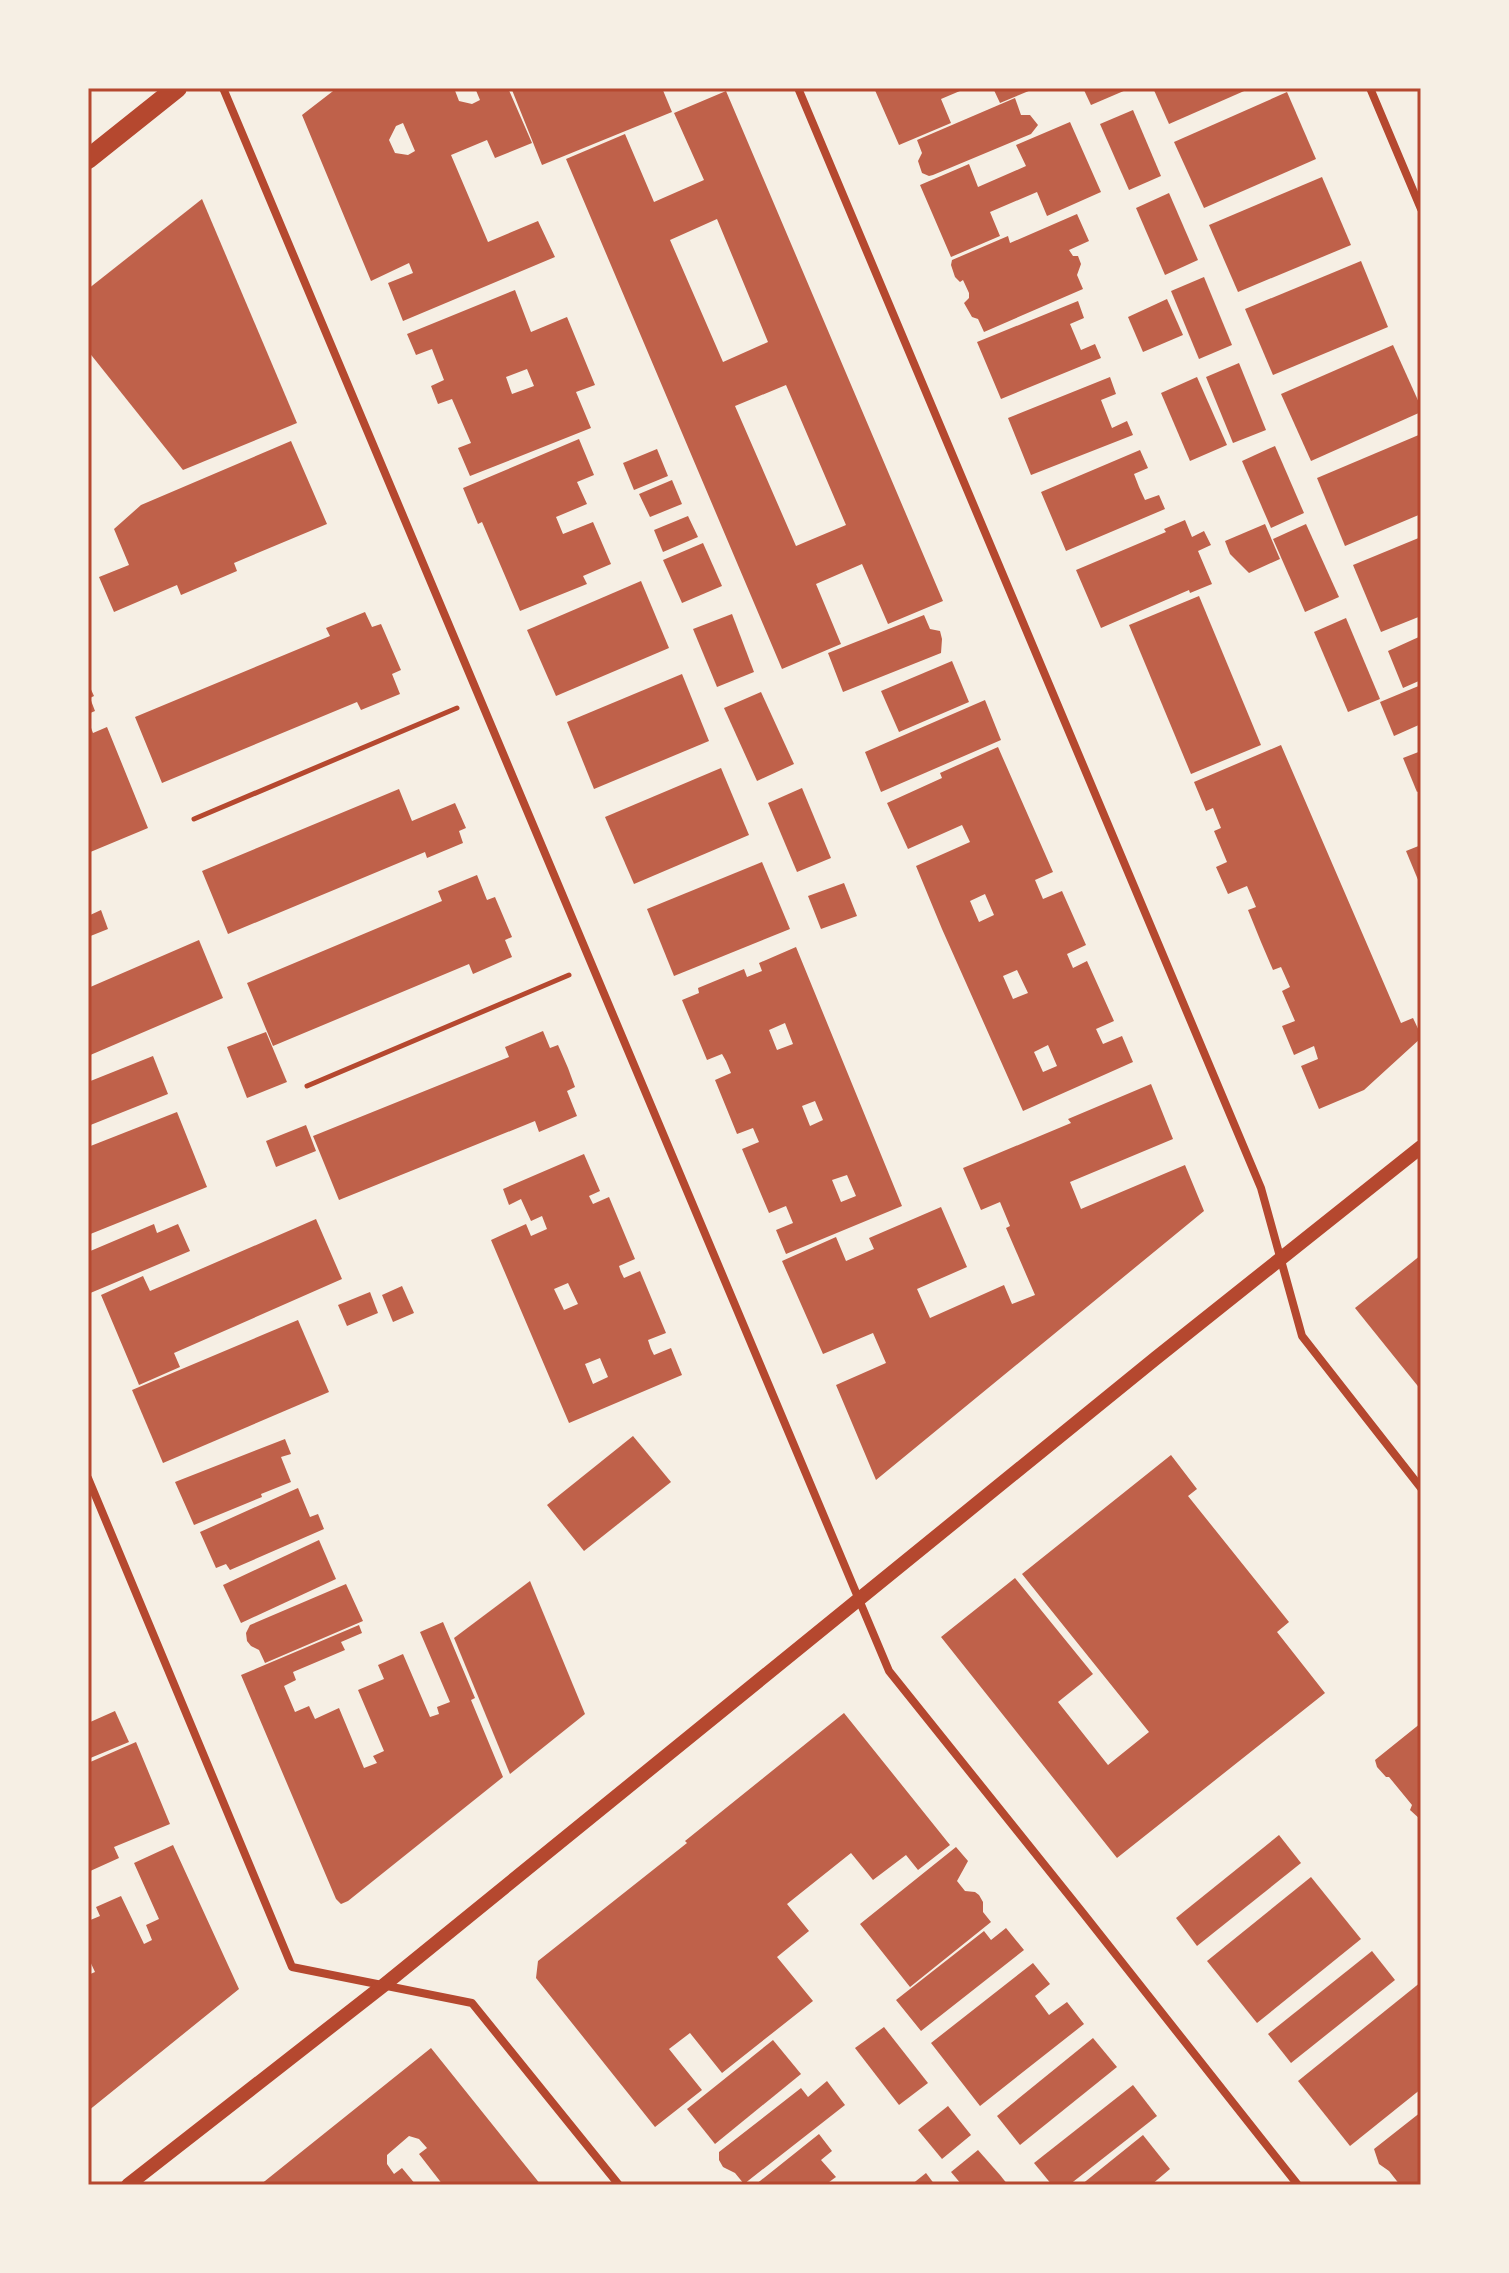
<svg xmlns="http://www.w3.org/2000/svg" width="1509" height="2273" font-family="'Source Sans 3',sans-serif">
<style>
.building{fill:#bf614a;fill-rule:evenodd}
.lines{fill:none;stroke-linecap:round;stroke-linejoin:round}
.path{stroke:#b5482f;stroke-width:5}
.minor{stroke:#b5482f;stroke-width:8}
.tertiary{stroke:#b5482f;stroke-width:14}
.primary{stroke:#b5482f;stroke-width:20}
.neatline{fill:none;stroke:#b5482f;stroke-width:3}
</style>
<rect width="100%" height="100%" fill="#f6efe4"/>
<g class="building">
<path d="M337 88H454L459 101 472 104 480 100 475 88H508L532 143 495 158 487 140 451 155 488 242 538 221 555 257 403 321 388 283 413 273 409 263 371 281 302 115ZM403 123 415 151 408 155 395 153 389 140 396 126Z"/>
<polygon points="516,88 662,88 672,112 542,165 512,90"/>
<polygon points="874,88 967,88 941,99 951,123 899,145"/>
<polygon points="993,88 1036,88 1000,103"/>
<polygon points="1083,88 1125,88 1126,90 1091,105"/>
<polygon points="1153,88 1251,88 1169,124"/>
<path d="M726 91 943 601 888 624 862 564 816 584 841 644 782 669 566 159 625 134 654 202 704 180 674 113ZM717 219 768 342 723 362 670 240ZM786 385 846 525 796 546 735 406Z"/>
<polygon points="1287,92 1316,159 1204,208 1174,142"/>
<polygon points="1015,98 1021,115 1030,115 1038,125 1031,134 933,175 929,176 922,173 918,161 922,153 917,140"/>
<polygon points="1133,110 1161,176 1129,190 1100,124"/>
<polygon points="1070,122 1101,192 1047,216 1037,192 990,212 1000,236 951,257 920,185 969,164 978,187 1026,166 1016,145"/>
<polygon points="1322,177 1351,245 1238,292 1209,225"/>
<polygon points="1169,193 1198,260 1165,275 1136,208"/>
<polygon points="202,199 297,423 183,470 88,351 88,289"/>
<polygon points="1077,214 1089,241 1069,250 1073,256 1078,256 1081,264 1077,275 1083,289 984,332 978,319 972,317 964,303 969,298 969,293 963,280 960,282 955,277 951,265 952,260 1008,236 1010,243"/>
<polygon points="1361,261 1388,327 1273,375 1245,309"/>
<polygon points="1204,277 1232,345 1199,359 1171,291"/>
<path d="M515 290 531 332 567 317 595 385 576 392 591 428 470 476 458 448 471 443 468 436 452 399 438 404 431 386 444 380 432 349 416 355 407 334ZM527 369 534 386 512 394 506 377Z"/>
<polygon points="1167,299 1183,335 1143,352 1128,317"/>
<polygon points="1078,301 1084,318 1070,324 1081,350 1095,344 1101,358 1001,399 977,342"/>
<polygon points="1393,345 1421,407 1421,412 1311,461 1281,394"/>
<polygon points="1239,363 1266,430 1233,443 1206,377"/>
<polygon points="1110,377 1116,394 1101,400 1112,428 1127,421 1133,435 1031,475 1008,418"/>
<polygon points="1197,377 1227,445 1190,461 1161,393"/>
<polygon points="1421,434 1421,514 1345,546 1317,478"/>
<polygon points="579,439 594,475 577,482 587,504 556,517 563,534 593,522 611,564 583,576 587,584 520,611 482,522 478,524 463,488"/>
<polygon points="291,441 327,524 234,563 237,571 181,595 177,585 114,612 99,577 129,565 114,529 141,505"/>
<polygon points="1275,446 1304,513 1271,528 1242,461"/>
<polygon points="657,449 668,476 634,490 623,463"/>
<polygon points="1140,450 1148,468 1134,474 1139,487 1145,500 1159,495 1165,509 1066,551 1041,492"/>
<polygon points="672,480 682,504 650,517 639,494"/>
<polygon points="688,516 698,537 663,552 654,530"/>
<polygon points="1185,520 1192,537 1204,531 1211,545 1198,551 1212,584 1190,593 1189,590 1101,628 1076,570 1166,532 1164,529"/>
<polygon points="1265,524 1280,559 1249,573 1230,554 1225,541"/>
<polygon points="1306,524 1339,597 1305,612 1273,539"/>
<polygon points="1421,537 1421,616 1381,632 1353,565"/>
<polygon points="703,543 722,586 682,603 663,560"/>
<polygon points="641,581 669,648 556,696 527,630"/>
<polygon points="1199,596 1261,745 1191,774 1129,625"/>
<polygon points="365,612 372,627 381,624 401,670 392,674 400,694 361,710 357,702 162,783 135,717 330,636 326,628"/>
<polygon points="732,614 754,672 717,687 693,629"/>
<polygon points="924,615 930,629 940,631 942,639 941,653 843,692 828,653"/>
<polygon points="1346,618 1380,699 1348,712 1314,632"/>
<polygon points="1421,636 1421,680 1403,688 1388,651"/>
<polygon points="952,661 969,702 899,732 881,691"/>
<polygon points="682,674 709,741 594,789 567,722"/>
<polygon points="88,683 94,696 90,698 95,711 88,714"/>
<polygon points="1421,685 1421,724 1394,736 1380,702"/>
<polygon points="761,692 794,764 757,781 724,708"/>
<polygon points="985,700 1001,740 881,792 865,752"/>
<polygon points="88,720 93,733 107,727 148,828 88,853"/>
<polygon points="1281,745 1401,1023 1413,1018 1421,1035 1421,1038 1364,1090 1319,1109 1301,1066 1318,1059 1314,1046 1294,1055 1282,1026 1295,1021 1282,991 1290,987 1281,967 1273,970 1261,942 1248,910 1256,907 1247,886 1228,894 1216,867 1227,862 1214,831 1221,828 1213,808 1206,811 1194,782"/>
<path d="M998 747 1053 872 1035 880 1043 899 1062 891 1086 945 1067 954 1073 968 1087 961 1114 1021 1096 1029 1103 1044 1122 1036 1133 1062 1023 1111 942 929 916 866 970 842 962 825 908 849 887 803 942 778 940 773ZM985 894 994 915 979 922 970 901ZM1017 970 1028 993 1013 999 1003 976ZM1048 1045 1057 1066 1043 1072 1034 1052Z"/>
<polygon points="1421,751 1421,790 1417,792 1403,758"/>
<polygon points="721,768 749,835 634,884 605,817"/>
<polygon points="802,788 831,858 797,872 768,803"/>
<polygon points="399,789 412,821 455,803 466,828 459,831 463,843 427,858 425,852 228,934 202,871"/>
<polygon points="1421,845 1421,887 1406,851"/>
<polygon points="762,862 790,929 674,976 647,909"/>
<polygon points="477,875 487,900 495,897 512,937 505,940 512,957 473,974 469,964 273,1046 247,983 442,901 438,891"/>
<polygon points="844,883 857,916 821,929 808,896"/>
<polygon points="101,910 108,929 88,937 88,916"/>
<polygon points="199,940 223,998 88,1056 88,988"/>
<path d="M796 947 902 1206 786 1254 776 1230 793 1223 786 1206 769 1213 742 1149 759 1142 753 1128 737 1134 715 1080 731 1073 726 1061 722 1054 707 1060 682 1000 699 993 698 988 744 969 747 977 762 971 759 963ZM785 1023 793 1044 777 1050 769 1030ZM815 1101 823 1120 810 1126 802 1106ZM847 1175 856 1196 841 1202 832 1180Z"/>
<polygon points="543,1031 550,1048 558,1045 568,1068 575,1087 567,1091 577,1116 539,1132 535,1121 339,1200 313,1136 509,1057 505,1047"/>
<polygon points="266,1032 287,1082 247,1098 227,1047"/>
<polygon points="153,1056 168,1094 88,1126 88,1082"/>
<polygon points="1151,1084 1173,1139 1070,1182 1081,1209 1185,1165 1204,1211 876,1480 836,1385 886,1363 873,1333 823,1354 782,1261 836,1237 846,1261 874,1249 869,1238 941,1207 967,1267 917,1289 930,1318 1004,1285 1012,1304 1035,1295 1006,1228 1010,1226 1000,1202 981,1210 963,1168 1071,1123 1068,1119"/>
<polygon points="177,1112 207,1187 88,1235 88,1147"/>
<polygon points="306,1125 316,1151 276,1167 266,1141"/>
<path d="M584 1154 600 1191 589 1196 593 1204 609 1197 635 1259 619 1266 621 1272 624 1278 640 1271 666 1333 648 1340 651 1349 654 1355 671 1348 682 1375 569 1423 491 1240 526 1224 531 1236 547 1229 542 1216 531 1221 521 1199 509 1205 503 1189ZM568 1283 578 1304 564 1310 554 1289ZM600 1358 608 1377 593 1384 585 1364Z"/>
<polygon points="316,1219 342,1279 174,1353 180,1367 139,1385 101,1295 143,1276 150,1291"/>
<polygon points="154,1224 157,1233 178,1224 190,1251 88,1294 88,1252"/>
<polygon points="1421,1255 1421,1390 1355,1308"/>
<polygon points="402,1286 414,1313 393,1322 382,1295"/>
<polygon points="370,1292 378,1313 347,1326 338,1305"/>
<polygon points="298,1320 329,1392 163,1463 132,1390"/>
<polygon points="633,1436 671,1482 584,1551 547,1505"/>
<polygon points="285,1439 291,1454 281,1457 291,1482 261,1494 262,1497 194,1525 175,1482"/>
<polygon points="1171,1455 1197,1489 1188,1496 1289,1622 1277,1632 1325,1693 1117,1858 941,1637 1015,1578 1093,1674 1058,1702 1108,1765 1149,1732 1022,1574"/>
<polygon points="298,1488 310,1517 318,1514 324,1529 230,1570 226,1564 216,1568 200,1532"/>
<polygon points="319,1540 336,1579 241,1623 223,1585"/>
<polygon points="530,1581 585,1714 510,1774 454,1638"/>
<polygon points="346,1584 363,1621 265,1663 259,1650 251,1646 247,1641 246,1633 250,1625"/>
<polygon points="443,1622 475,1698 471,1700 503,1777 348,1901 341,1904 336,1899 241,1675 359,1625 362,1633 341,1642 345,1650 293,1672 296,1680 284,1686 295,1712 309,1706 315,1719 339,1708 364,1768 377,1763 373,1756 384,1751 358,1690 384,1679 378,1665 403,1654 430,1717 439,1714 437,1707 450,1702 420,1632"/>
<polygon points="115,1711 129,1742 88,1759 88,1723"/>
<polygon points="844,1713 950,1845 918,1870 906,1855 873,1880 851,1853 787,1904 809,1931 777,1957 813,2001 722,2073 690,2033 669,2049 702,2090 655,2127 536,1978 538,1961 687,1843 685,1841"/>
<polygon points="1421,1723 1421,1820 1410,1810 1412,1805 1389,1777 1386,1777 1377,1767 1375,1760"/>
<polygon points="136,1742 170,1824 114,1847 119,1858 88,1872 88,1763"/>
<polygon points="1279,1835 1301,1863 1197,1946 1176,1918"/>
<polygon points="173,1845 239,1989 88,2111 88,1975 95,1972 88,1957 88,1921 100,1916 96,1907 121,1896 144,1944 152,1940 146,1925 159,1919 134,1863"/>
<polygon points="956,1847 968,1861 957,1881 965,1891 975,1892 979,1895 983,1902 983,1912 991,1922 910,1987 860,1924"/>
<polygon points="1311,1877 1361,1939 1257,2023 1207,1961"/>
<polygon points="1006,1928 1024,1950 921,2031 896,2000 984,1931 991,1940"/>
<polygon points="1372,1951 1395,1980 1291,2063 1268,2034"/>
<polygon points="1033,1963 1050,1984 1035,1996 1049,2015 1067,2002 1084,2024 980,2106 931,2043"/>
<polygon points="1421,1982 1421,2089 1350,2146 1298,2081"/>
<polygon points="884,2027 928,2083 899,2105 855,2048"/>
<polygon points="1093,2038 1117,2067 1020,2145 997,2116"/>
<polygon points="773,2040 801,2074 715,2144 687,2109"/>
<polygon points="431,2048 541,2185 443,2185 419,2154 427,2148 419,2139 409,2136 387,2155 387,2164 394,2174 402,2168 416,2185 260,2185"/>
<polygon points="827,2081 845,2105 744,2184 735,2173 723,2167 719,2160 719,2152 801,2088 808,2097"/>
<polygon points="1133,2085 1157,2116 1069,2185 1052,2185 1034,2163"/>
<polygon points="948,2106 971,2135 942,2159 918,2130"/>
<polygon points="1421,2112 1421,2185 1400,2185 1389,2171 1379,2164 1374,2149"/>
<polygon points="819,2134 832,2151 821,2160 836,2177 825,2185 755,2185"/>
<polygon points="1143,2135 1170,2169 1151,2185 1081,2185"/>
<polygon points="978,2150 1000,2175 1008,2185 962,2185 951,2172"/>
<polygon points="926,2173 935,2185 911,2185"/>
</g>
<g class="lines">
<g class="path">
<polyline points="194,819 457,708"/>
<polyline points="307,1086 569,975"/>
</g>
<g class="minor">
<polyline points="223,88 889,1671 1083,1913 1298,2185"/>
<polyline points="798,88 1261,1188 1302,1336 1421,1488"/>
<polyline points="1370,88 1421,209"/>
<polyline points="88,1478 292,1967 472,2003 619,2185"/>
</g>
<polyline class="tertiary" points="128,2185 384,1985 1156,1358 1421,1147"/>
<polyline class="primary" points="88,159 177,88"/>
</g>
<rect width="1509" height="2273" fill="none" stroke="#f6efe4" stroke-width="180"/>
<rect x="90" y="90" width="1329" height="2093" class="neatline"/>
</svg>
